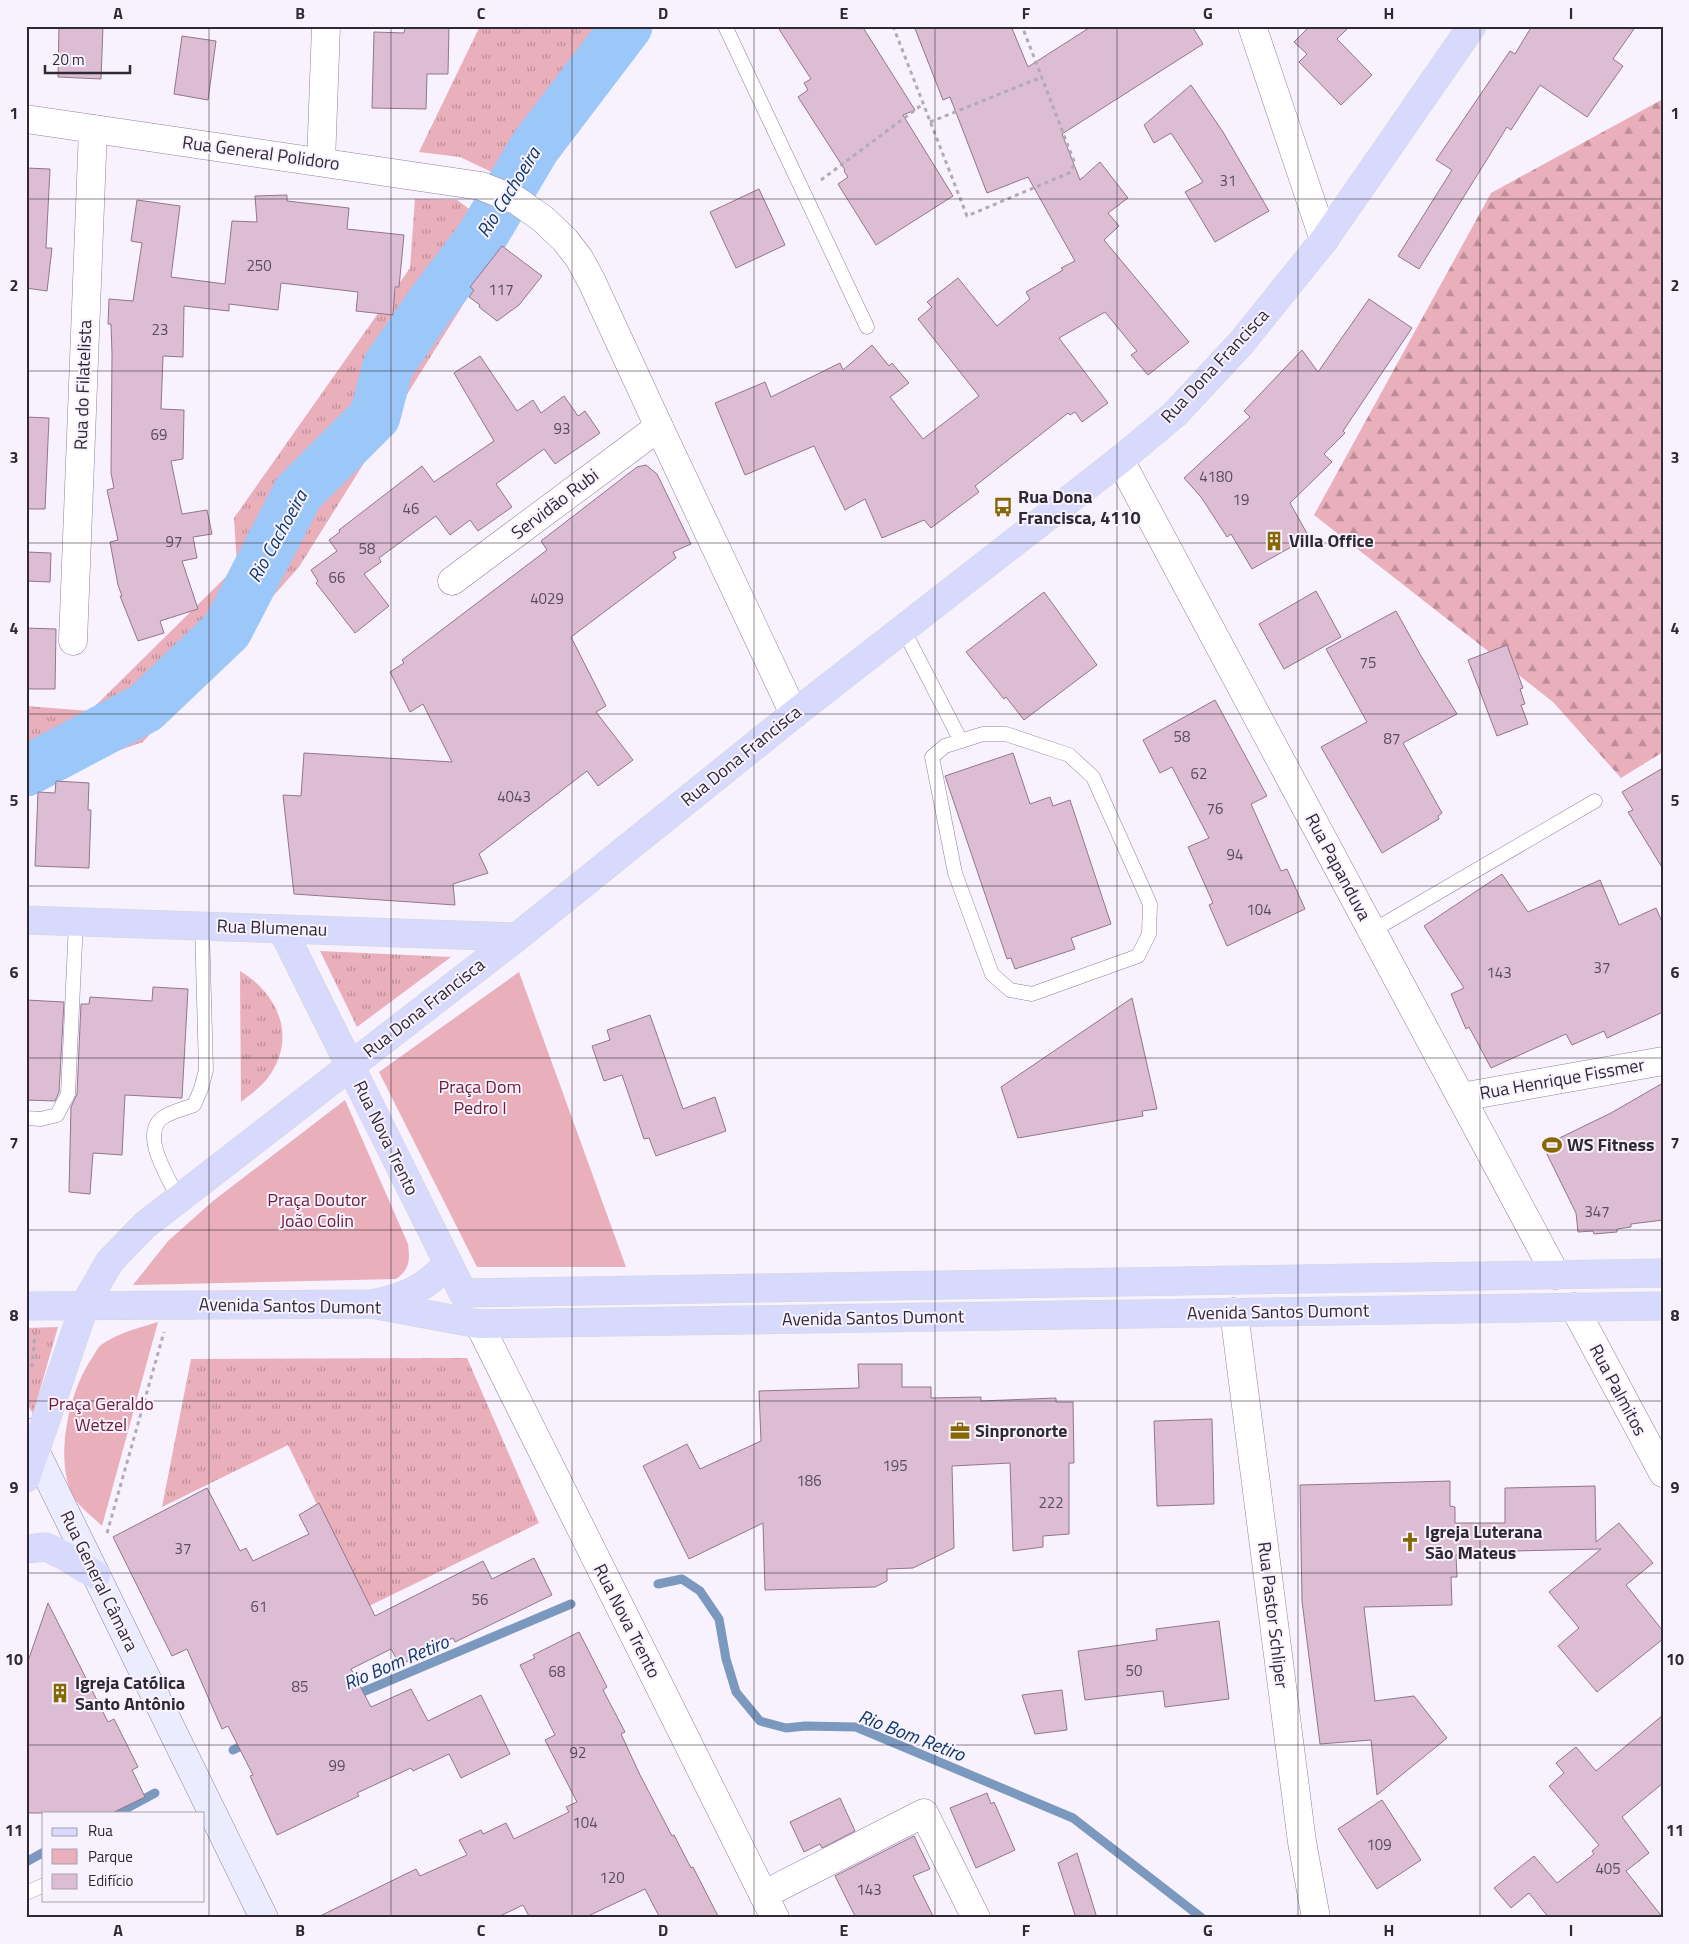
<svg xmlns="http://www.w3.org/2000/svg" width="1689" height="1944" font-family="'Titillium Web',sans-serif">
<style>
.grass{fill:url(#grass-tufts)}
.forest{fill:url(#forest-firs)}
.green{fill:#e9afbb}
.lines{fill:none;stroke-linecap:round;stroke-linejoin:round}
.stream{stroke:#7b98be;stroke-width:9}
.river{stroke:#9cc7f9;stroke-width:51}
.building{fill:#ddbdd4;stroke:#93768b}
.lane-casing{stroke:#91819f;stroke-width:15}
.street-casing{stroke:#91819f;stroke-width:29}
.secondary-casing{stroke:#91819f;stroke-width:29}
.primary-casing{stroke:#d5d4d7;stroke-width:29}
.path{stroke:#b1abb7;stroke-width:3;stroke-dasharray:4 4;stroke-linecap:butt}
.lane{stroke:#fff;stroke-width:14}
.street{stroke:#fff;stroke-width:28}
.secondary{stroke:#ebedfe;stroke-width:28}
.primary{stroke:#d7dafc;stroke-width:28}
.grid{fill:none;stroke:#2f2935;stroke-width:1;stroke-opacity:0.55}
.labels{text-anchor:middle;stroke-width:4;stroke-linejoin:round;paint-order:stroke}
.number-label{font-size:15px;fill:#5a4e5d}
.street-label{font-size:18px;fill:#2f2935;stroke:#f8f1fe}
.poi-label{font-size:18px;font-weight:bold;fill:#2f2935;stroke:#f8f1fe;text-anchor:start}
.park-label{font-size:18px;fill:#6d1d38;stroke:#f8f1fe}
.water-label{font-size:19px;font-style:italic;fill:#0d3a68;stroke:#f8f1fe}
.neatline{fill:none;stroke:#2f2935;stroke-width:2}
.grid-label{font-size:16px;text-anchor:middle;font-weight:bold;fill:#2f2935}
</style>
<defs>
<pattern id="grass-tufts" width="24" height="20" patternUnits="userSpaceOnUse" patternTransform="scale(1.25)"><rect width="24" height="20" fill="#e9afbb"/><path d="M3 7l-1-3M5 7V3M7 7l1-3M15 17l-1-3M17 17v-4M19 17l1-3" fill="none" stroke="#bd8e99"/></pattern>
<pattern id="forest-firs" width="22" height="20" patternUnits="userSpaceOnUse" patternTransform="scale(1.25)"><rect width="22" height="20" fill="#e9afbb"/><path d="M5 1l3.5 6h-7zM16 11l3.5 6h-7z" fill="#bd8e99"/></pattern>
</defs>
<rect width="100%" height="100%" fill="#f8f1fe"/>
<g class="grass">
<polygon points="480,26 635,26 606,44 592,66 571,90 566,87 557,94 546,124 537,128 525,155 498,175 460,157 419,152"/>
<polygon points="415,199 457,200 506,236 299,567 143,742 38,778 26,784 26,706 90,711 237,566 234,518 410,268"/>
<polygon points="320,951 451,957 357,1027"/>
<path d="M240 971C279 994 298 1039 267 1079 260 1088 249 1095 241 1102Z"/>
<polygon points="58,1327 33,1414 26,1402 26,1328"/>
<polygon points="467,1358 539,1523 367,1607 288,1445 162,1507 191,1359"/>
</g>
<polygon class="forest" points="1663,99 1663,752 1621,778 1553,702 1314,515 1491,193"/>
<g class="green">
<polygon points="519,972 626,1267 477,1267 379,1072"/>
<path d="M345 1100 408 1244C410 1260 410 1269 396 1279L133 1285 168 1241 213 1201Z"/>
<path d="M158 1322 102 1526C94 1518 78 1506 73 1496 54 1459 69 1393 90 1361 94 1356 97 1348 101 1345 118 1333 138 1328 158 1322Z"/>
</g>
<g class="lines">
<g class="stream">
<polyline points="658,1584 682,1579 700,1591 719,1619 726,1659 736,1692 760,1721 786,1728 805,1726 856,1727 1073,1818 1202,1918"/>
<polyline points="353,1696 571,1604"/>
<polyline points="233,1750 249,1742"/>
<polyline points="118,1813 155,1793"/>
<polyline points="26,1862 44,1852"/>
</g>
<polyline class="river" points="26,771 145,708 227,630 298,493 375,416 388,366 431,304 481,238 535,147 627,26"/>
</g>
<g class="building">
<polygon points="59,26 103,26 101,79 58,77"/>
<polygon points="419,26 449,26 448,74 427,74 426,109 372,108 374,32 404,33 405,28 419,28"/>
<polygon points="777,26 862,26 915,110 903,115 953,196 876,245 838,184 848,177 844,171 845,170 798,97 808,90 804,83 811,79"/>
<polygon points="914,26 1011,26 1028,67 1092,26 1192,26 1203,44 1062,134 1080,180 1100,162 1128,198 1108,213 1119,226 1104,240 1189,342 1148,375 1131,355 1137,351 1105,312 1059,338 1108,403 1082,422 1075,412 1070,415 1068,413 975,486 979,492 931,528 924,520 882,538 865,499 845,510 814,446 745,475 715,403 765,382 771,397 840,363 843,370 872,345 889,366 892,363 909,383 890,397 923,439 979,396 918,319 932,307 927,302 958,278 997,326 1030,299 1026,292 1063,270 1061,268 1075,261 1028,177 987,193 950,97 943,100"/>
<polygon points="1310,26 1350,26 1337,39 1372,75 1341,105 1299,62 1307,54 1294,42"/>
<polygon points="1532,26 1636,26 1613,59 1623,66 1587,117 1540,85 1511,130 1507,127 1419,269 1398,256 1452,170 1436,160 1510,51 1515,54"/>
<polygon points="182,36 216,41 208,100 174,94"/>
<polygon points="1191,85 1223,132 1269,211 1215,242 1185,192 1203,182 1171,133 1154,143 1144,125"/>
<polygon points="26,168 50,169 46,248 52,248 47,291 26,288"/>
<polygon points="759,189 785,245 736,268 710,212"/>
<polygon points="287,195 287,201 349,208 347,229 404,235 399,287 395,287 393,315 356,311 358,292 281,283 278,310 229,304 229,311 184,306 183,357 163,356 161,409 184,410 183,459 171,461 182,514 207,510 212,534 193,537 197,558 182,561 198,609 160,621 164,633 138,641 120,596 122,596 118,585 110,542 118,540 107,490 114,488 111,473 112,354 111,324 108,324 109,299 133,301 142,243 131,241 137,200 180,206 171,277 225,284 232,221 257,222 255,196"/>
<polygon points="502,246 542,276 519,305 497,321 479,307 480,305 469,297 474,290 470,287"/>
<polygon points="1369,299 1412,328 1343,431 1345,433 1324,454 1332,462 1290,503 1309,537 1252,569 1231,534 1227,537 1201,497 1184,478 1250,417 1244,411 1302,350 1318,372"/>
<polygon points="480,356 517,411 533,400 541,413 564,396 578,416 585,411 600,433 555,464 544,449 496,484 512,507 478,531 470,520 450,535 436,516 379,558 381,562 364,574 389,606 355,633 316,583 318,581 311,570 337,551 329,540 340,532 339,530 422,466 434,482 494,441 454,373"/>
<polygon points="26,417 49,418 45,509 26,509"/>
<polygon points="646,465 657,474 691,544 673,552 676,558 571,637 606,706 596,712 633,760 598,786 587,771 479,854 488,873 453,884 455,905 294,894 283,795 301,796 304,753 452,762 423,704 410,712 390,672 404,663 402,660 547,550 541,541 637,467"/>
<polygon points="26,552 51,553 50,582 26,581"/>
<polygon points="1316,591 1341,637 1284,669 1259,624"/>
<polygon points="1044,592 1097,665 1024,720 1006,697 1004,699 966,652"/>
<polygon points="1396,611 1421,656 1457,714 1403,743 1442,813 1438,816 1439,819 1382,853 1321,747 1367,722 1326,649"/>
<polygon points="26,628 56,629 55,689 26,689"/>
<polygon points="1507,645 1523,688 1520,689 1525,704 1521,705 1528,724 1497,736 1468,660"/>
<polygon points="1215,700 1267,796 1251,804 1281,871 1287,869 1305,909 1227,946 1209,905 1213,903 1188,847 1209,838 1172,767 1160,773 1143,740"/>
<polygon points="1013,753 1030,804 1050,797 1053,806 1070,800 1111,924 1071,938 1075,949 1015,969 1011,958 1007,959 945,776"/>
<polygon points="1663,768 1663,869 1628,812 1633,810 1622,792"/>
<polygon points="56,781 89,783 88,810 91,810 89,868 35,866 38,792 55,793"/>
<polygon points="1502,874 1528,912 1600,880 1619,925 1656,908 1663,924 1663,1012 1607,1038 1604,1031 1572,1045 1566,1034 1491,1068 1469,1027 1466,1029 1451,994 1464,988 1424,926"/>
<polygon points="153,987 188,989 182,1098 125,1095 122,1155 93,1153 90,1194 69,1192 71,1107 77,1094 81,1004 89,1004 90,997 152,1001"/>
<polygon points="1132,998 1157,1109 1142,1111 1143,1116 1018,1138 1001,1087"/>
<polygon points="26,1000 64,1002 59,1092 55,1101 26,1100"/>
<polygon points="650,1015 683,1109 715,1097 726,1131 656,1156 649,1138 644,1139 622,1075 604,1081 592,1046 610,1040 607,1030"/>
<polygon points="1663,1083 1663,1220 1631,1224 1631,1227 1617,1229 1617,1232 1594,1234 1593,1231 1578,1232 1576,1213 1543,1146 1611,1113"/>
<polygon points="858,1364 902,1364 902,1387 931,1387 931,1398 981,1397 981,1401 1056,1398 1056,1402 1073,1402 1074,1463 1069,1463 1069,1534 1043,1536 1043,1547 1013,1551 1010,1463 952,1466 954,1548 913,1568 887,1569 887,1581 875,1587 765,1590 763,1523 689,1559 643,1466 687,1444 700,1469 761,1441 759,1391 859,1388"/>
<polygon points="1212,1419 1214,1504 1157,1506 1154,1421"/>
<polygon points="1450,1481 1450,1506 1455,1507 1455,1523 1505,1523 1505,1488 1595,1486 1596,1542 1619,1523 1653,1563 1626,1585 1663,1631 1663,1639 1597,1692 1558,1646 1579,1628 1549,1592 1601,1549 1514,1551 1515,1555 1456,1555 1457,1577 1451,1577 1452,1605 1364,1607 1375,1701 1414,1696 1447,1738 1377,1795 1371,1740 1320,1744 1302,1601 1300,1485"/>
<polygon points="207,1488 240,1551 246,1548 253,1561 309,1534 299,1515 319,1503 375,1616 483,1561 492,1579 534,1558 552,1595 455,1642 453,1638 400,1665 391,1649 351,1669 371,1707 411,1689 428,1721 481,1695 510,1754 461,1778 449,1754 413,1771 411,1768 357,1793 359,1796 277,1835 250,1776 253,1775 228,1726 222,1729 187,1649 172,1656 113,1537"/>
<polygon points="48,1603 108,1722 114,1719 138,1767 132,1770 145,1797 112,1813 26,1813 26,1667"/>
<polygon points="1219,1621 1229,1699 1165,1707 1163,1691 1085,1700 1078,1651 1157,1640 1156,1629"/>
<polygon points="579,1632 607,1687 603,1690 625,1732 621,1734 640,1775 672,1836 674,1835 691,1868 693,1867 719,1918 660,1918 645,1889 584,1918 530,1918 523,1905 496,1918 316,1918 416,1869 420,1876 467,1855 459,1840 481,1830 483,1834 506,1823 514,1839 569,1812 566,1807 577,1802 545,1740 555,1735 520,1665 535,1658 533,1655"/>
<polygon points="1062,1690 1067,1730 1035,1734 1022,1695"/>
<polygon points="1663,1715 1663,1783 1622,1817 1649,1853 1626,1871 1663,1918 1549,1918 1529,1893 1511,1908 1494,1888 1534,1856 1557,1883 1594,1854 1592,1851 1599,1845 1549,1786 1564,1773 1556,1763 1576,1747 1596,1771"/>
<polygon points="987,1793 991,1804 994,1802 1015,1850 976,1868 950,1808"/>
<polygon points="840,1798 855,1831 822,1848 820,1844 804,1852 790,1822"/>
<polygon points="1382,1800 1421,1860 1377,1889 1338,1829"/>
<polygon points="914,1836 930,1869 913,1876 934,1918 856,1918 835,1876"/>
<polygon points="1077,1853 1097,1918 1076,1918 1058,1863"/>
</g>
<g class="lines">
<defs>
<g id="lane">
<polyline points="725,26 867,327"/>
<polyline points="903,629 961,741"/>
<polygon points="983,734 1006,734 1069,755 1093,777 1150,904 1149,934 1138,956 1032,994 1010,990 992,974 955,873 932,757 945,746"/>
<polyline points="1372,931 1595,801"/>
<polyline points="26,1118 41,1119 57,1115 68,1094 76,922"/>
<path d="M178 1198C169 1178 141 1137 161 1119 169 1112 184 1109 194 1105L201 1089 206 1070 202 926"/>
<polyline points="26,1893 44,1885"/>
</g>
<g id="street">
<polyline points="1252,26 1324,240"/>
<polyline points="26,119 481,186 516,200 543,219 565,240 579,258 592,282 659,427 794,714"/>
<polyline points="321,162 326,26"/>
<polyline points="1120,460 1556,1275"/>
<polyline points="452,581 659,427"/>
<polyline points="73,641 93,129"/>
<polyline points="1461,1097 1663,1061"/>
<polyline points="1574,1307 1663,1473"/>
<polyline points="1234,1312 1302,1842 1316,1918"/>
<polyline points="479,1324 775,1918"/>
<polyline points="763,1895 924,1813 976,1918"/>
</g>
<polyline id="secondary" points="26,1432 264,1918"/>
<g id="primary">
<polyline points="26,920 517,937"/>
<polyline points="282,929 463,1293 1663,1273"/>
<path d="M377 1303C408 1296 427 1287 448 1263"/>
<polyline points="26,1306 371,1304 479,1324 1663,1306"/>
<polyline points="26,1478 85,1304 110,1261 145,1225 517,937 794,714 1120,460 1175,414 1242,342 1324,240 1472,26"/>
<polyline points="26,1549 46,1547 65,1556 96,1575"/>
</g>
</defs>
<use href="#lane" class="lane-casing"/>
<use href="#street" class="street-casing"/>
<use href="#secondary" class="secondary-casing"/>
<use href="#primary" class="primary-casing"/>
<g class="path">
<polyline points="893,26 967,216 1069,173 1075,164 1022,26"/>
<polyline points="930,122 1042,77"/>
<polyline points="821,180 923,104"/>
<polyline points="32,1367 35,1333"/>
<polyline points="107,1533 164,1332"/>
</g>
<use href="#lane" class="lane"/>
<use href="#street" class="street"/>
<use href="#secondary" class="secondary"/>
<use href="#primary" class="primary"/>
</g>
<path class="grid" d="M209 26V1918M391 26V1918M572 26V1918M754 26V1918M935 26V1918M1117 26V1918M1298 26V1918M1480 26V1918M26 199H1663M26 371H1663M26 543H1663M26 714H1663M26 886H1663M26 1058H1663M26 1230H1663M26 1401H1663M26 1573H1663M26 1745H1663"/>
<defs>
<symbol id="bus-bare" viewBox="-9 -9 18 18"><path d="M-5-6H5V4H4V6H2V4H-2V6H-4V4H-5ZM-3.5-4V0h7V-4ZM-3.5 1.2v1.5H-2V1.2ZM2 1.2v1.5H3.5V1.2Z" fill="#866702" stroke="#f8f1fe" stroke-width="2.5" paint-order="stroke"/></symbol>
<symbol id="building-bare" viewBox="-9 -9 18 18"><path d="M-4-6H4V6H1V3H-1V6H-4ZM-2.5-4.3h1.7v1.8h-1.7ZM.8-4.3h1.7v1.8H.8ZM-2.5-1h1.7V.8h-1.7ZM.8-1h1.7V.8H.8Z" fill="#866702" stroke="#f8f1fe" stroke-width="2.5" paint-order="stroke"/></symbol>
<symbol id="stadium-bare" viewBox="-9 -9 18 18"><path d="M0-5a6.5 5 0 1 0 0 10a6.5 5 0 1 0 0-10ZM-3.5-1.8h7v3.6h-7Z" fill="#866702" stroke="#f8f1fe" stroke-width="2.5" paint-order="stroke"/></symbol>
<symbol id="office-bare" viewBox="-9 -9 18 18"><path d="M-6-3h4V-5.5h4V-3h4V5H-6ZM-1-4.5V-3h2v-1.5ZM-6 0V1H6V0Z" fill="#866702" stroke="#f8f1fe" stroke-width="2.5" paint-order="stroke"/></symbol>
<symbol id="church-bare" viewBox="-9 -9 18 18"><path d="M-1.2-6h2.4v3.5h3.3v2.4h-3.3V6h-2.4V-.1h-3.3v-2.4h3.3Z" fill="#866702" stroke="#f8f1fe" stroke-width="2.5" paint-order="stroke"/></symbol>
</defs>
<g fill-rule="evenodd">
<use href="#bus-bare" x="989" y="493" width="28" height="28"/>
<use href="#building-bare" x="1260" y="527" width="28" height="28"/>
<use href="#stadium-bare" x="1538" y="1131" width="28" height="28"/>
<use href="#office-bare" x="946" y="1417" width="28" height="28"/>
<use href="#church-bare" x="1396" y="1528" width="28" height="28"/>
<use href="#building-bare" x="46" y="1679" width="28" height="28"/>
</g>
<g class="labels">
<g class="number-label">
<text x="1228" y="186">31</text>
<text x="259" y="271">250</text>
<text x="501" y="295">117</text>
<text x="160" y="335">23</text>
<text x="562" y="434">93</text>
<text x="159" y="440">69</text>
<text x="1216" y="482">4180</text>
<text x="1241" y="505">19</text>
<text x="411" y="514">46</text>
<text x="174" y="547">97</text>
<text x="367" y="554">58</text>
<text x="337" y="583">66</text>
<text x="547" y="604">4029</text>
<text x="1368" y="668">75</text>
<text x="1182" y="742">58</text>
<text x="1392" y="744">87</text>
<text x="1199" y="779">62</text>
<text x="514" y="802">4043</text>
<text x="1215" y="814">76</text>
<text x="1235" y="860">94</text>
<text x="1259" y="915">104</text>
<text x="1602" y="973">37</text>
<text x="1499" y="978">143</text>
<text x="1597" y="1217">347</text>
<text x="895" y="1471">195</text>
<text x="809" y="1486">186</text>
<text x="1051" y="1508">222</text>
<text x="183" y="1554">37</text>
<text x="480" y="1605">56</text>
<text x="259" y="1612">61</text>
<text x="1134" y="1676">50</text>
<text x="557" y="1677">68</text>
<text x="300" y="1692">85</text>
<text x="578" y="1758">92</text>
<text x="337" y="1771">99</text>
<text x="585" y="1828">104</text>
<text x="1379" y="1850">109</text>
<text x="1608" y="1874">405</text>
<text x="612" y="1883">120</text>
<text x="869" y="1895">143</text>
</g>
<g class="street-label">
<text transform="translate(261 153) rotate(8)" y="6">Rua General Polidoro</text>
<text transform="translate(1215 366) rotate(-47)" y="6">Rua Dona Francisca</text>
<text transform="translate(83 385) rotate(-88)" y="6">Rua do Filatelista</text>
<text transform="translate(555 504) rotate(-37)" y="6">Servidão Rubi</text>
<text transform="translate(741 756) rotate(-39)" y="6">Rua Dona Francisca</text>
<text transform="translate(1338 867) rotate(62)" y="6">Rua Papanduva</text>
<text transform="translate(272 928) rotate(2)" y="6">Rua Blumenau</text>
<text transform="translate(424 1008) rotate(-38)" y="6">Rua Dona Francisca</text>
<text transform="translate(1562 1079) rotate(-10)" y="6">Rua Henrique Fissmer</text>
<text transform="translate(386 1138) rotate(64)" y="6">Rua Nova Trento</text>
<text transform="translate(290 1306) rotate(1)" y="6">Avenida Santos Dumont</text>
<text transform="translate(1278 1312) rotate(-1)" y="6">Avenida Santos Dumont</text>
<text transform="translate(873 1318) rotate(-1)" y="6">Avenida Santos Dumont</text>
<text transform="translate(1618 1390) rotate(62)" y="6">Rua Palmitos</text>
<text transform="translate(99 1581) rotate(64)" y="6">Rua General Câmara</text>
<text transform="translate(1273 1615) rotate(83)" y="6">Rua Pastor Schliper</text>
<text transform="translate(627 1621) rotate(63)" y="6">Rua Nova Trento</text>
</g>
<g class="poi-label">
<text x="1018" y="503">Rua Dona<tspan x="1018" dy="21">Francisca, 4110</tspan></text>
<text x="1289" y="547">Villa Office</text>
<text x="1567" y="1151">WS Fitness</text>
<text x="975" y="1437">Sinpronorte</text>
<text x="1425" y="1538">Igreja Luterana<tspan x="1425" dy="21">São Mateus</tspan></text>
<text x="75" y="1689">Igreja Católica<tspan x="75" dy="21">Santo Antônio</tspan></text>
</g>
<g class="park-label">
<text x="480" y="1093">Praça Dom<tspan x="480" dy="21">Pedro I</tspan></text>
<text x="317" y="1206">Praça Doutor<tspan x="317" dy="21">João Colin</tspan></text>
<text x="101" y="1410">Praça Geraldo<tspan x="101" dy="21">Wetzel</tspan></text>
</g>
<g class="water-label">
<text transform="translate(508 192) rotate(-58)" y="7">Rio Cachoeira</text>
<text transform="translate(277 536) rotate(-61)" y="7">Rio Cachoeira</text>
<text transform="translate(396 1662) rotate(-23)" y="7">Rio Bom Retiro</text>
<text transform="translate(912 1735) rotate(21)" y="7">Rio Bom Retiro</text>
</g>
</g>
<rect width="1689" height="1944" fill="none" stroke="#f8f1fe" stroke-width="55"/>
<rect x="42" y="1812" width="162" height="90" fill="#f8f1fe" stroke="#a8a1ae"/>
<rect x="52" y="1828" width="25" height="8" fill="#d7dafc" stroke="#a8a1ae"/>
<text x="88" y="1836" font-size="15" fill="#2f2935">Rua</text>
<rect x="52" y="1849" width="25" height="15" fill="#e9afbb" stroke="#a8a1ae"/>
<text x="88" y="1862" font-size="15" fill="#2f2935">Parque</text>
<rect x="52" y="1874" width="25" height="15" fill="#ddbdd4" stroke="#a8a1ae"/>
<text x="88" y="1886" font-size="15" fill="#2f2935">Edifício</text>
<path d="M45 65v8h85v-8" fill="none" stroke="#2f2935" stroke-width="2.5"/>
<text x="52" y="65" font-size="15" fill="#2f2935" stroke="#f8f1fe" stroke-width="4" paint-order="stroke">20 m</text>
<rect x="28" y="28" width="1634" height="1888" class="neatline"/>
<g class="grid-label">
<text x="118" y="19">A</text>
<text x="300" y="19">B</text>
<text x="481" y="19">C</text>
<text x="663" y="19">D</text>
<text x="844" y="19">E</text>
<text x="1026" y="19">F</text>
<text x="1208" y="19">G</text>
<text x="1389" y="19">H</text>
<text x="1571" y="19">I</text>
<text x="14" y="119">1</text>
<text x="1675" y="119">1</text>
<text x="14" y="291">2</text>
<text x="1675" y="291">2</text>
<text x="14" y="463">3</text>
<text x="1675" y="463">3</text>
<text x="14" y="634">4</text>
<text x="1675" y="634">4</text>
<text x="14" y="806">5</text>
<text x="1675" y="806">5</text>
<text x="14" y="978">6</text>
<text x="1675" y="978">6</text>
<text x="14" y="1149">7</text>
<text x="1675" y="1149">7</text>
<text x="14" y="1321">8</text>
<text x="1675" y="1321">8</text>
<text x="14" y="1493">9</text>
<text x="1675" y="1493">9</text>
<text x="14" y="1665">10</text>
<text x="1675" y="1665">10</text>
<text x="14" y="1836">11</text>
<text x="1675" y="1836">11</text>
<text x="118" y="1936">A</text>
<text x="300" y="1936">B</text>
<text x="481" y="1936">C</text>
<text x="663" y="1936">D</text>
<text x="844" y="1936">E</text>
<text x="1026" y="1936">F</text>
<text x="1208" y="1936">G</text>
<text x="1389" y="1936">H</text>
<text x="1571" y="1936">I</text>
</g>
</svg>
